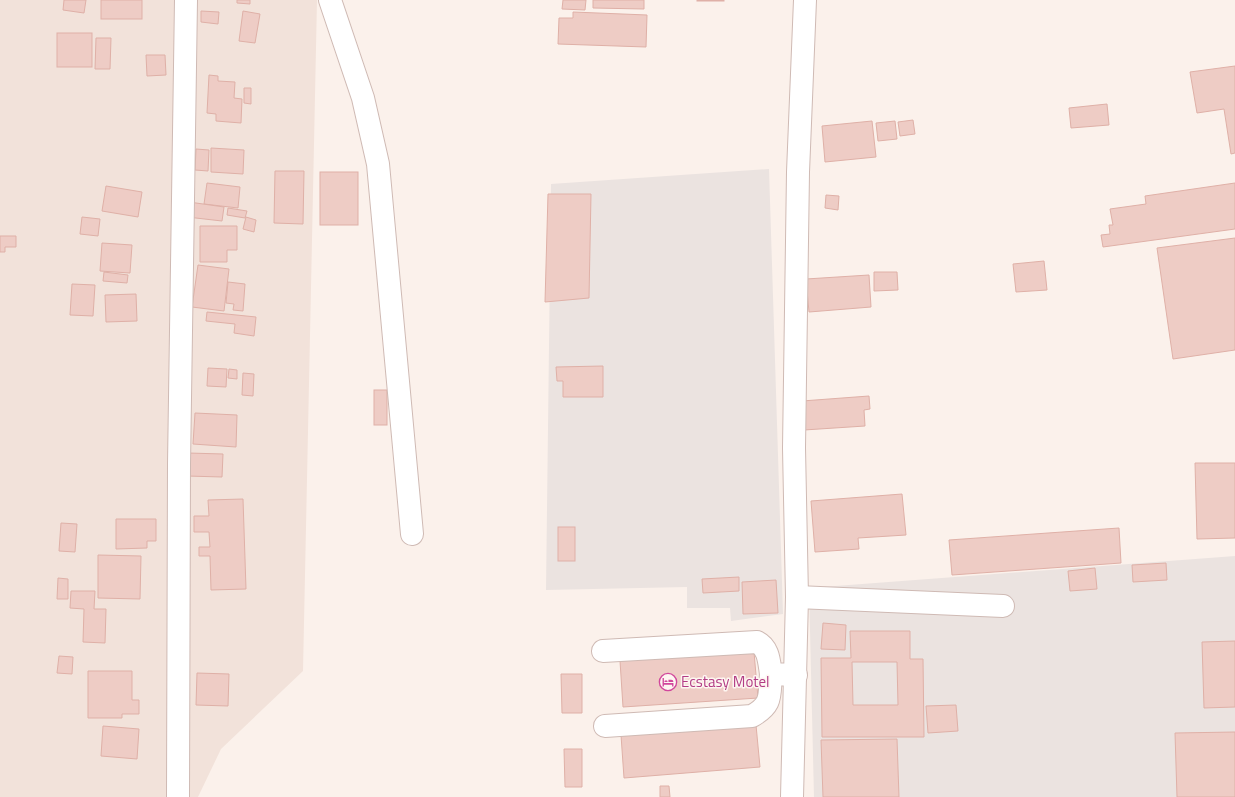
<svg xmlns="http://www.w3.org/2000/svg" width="1235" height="797" font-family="'Titillium Web',sans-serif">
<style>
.residential{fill:#f2e2da}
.industrial{fill:#ebe3e0}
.building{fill:#eeccc5;stroke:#dfb0a7;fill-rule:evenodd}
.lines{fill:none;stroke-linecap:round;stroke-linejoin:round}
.minor-casing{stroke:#cfbab4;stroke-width:24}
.minor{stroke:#fff;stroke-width:22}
.labels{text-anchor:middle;stroke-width:3;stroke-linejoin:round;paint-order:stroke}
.hotel-label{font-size:15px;fill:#b23c85;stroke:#fef6f1;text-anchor:start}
</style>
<rect width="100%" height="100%" fill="#fbf1eb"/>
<polygon class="residential" points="0,0 317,0 303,671 221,749 198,797 0,797"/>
<g class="industrial">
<polygon points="769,169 783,614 731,621 730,608 687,608 687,587 546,590 551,184"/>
<polygon points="1235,556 1235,797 814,797 809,588"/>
</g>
<g class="building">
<polygon points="64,0 86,0 84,13 63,10"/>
<rect x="101" y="0" width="41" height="19"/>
<polygon points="237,0 250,0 250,4 237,3"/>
<polygon points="563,0 586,0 585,10 562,9"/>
<polygon points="593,0 644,0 644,9 593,8"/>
<rect x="697" y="0" width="27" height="1"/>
<polygon points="201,11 219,12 218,24 201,22"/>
<polygon points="243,11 260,14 255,43 239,41"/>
<polygon points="573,12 647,15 646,47 558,44 559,18 573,18"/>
<rect x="57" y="33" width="35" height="34"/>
<polygon points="96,38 111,38 110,69 95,69"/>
<polygon points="146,55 165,55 166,75 147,76"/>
<polygon points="1235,66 1235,153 1231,154 1224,109 1197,113 1190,72"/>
<polygon points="209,75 218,76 218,81 235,82 234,98 242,99 241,123 216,121 216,114 207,113"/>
<polygon points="244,88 251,88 251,104 244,103"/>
<polygon points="1107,104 1109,125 1071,128 1069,108"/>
<polygon points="913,120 915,134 900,136 898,122"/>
<polygon points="872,121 876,157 825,162 822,126"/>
<polygon points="895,121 897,139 878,141 876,123"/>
<polygon points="211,148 244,150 243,174 211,172"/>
<polygon points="196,149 209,150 208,171 195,170"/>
<polygon points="275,171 304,171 303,224 274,223"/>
<rect x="320" y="172" width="38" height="53"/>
<polygon points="207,183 240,187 238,208 204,204"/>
<polygon points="1235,183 1235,229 1103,247 1101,235 1110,234 1109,225 1113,225 1110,209 1146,204 1145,196"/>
<polygon points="106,186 142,192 138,217 102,211"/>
<polygon points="548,194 591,194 589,298 545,302"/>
<polygon points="826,195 839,196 838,210 825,208"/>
<polygon points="189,202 224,207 222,221 187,217"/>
<polygon points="228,208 247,211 245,218 227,215"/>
<polygon points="82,217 100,219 98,236 80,234"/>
<polygon points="246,217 256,220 254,232 243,229"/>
<polygon points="200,226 237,226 237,250 227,250 227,262 200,262"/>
<polygon points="0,236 16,236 16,247 5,247 5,252 0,252"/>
<polygon points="1235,238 1235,350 1173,359 1157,248"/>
<polygon points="102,243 132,245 130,273 100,271"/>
<polygon points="1044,261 1047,290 1016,292 1013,264"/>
<polygon points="198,265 229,269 224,311 192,307"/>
<polygon points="104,272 128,275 127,283 103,281"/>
<polygon points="874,272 897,272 898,290 874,291"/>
<polygon points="869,275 871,307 809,312 806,279"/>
<polygon points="228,282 245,284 243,311 233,310 234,304 226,303"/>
<polygon points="72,284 95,285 93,316 70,315"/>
<polygon points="136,294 137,321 106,322 105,295"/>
<polygon points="207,312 256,317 254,336 234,333 235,324 206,321"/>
<polygon points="603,366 603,397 563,397 563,381 557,381 556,367"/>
<polygon points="208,368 227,369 226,387 207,386"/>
<polygon points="229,369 237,370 237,379 228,378"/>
<polygon points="243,373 254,374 253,396 242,395"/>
<rect x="374" y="390" width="13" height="35"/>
<polygon points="869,396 870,409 864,410 865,426 804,430 802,401"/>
<polygon points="195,413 237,415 236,447 193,444"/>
<polygon points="188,453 223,454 222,477 187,476"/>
<polygon points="1195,463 1235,463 1235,538 1197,539"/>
<polygon points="902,494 906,535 858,538 859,549 815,552 811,501"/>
<polygon points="243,499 246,589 211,590 210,556 199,556 199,547 210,547 209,532 194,532 194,516 209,516 208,500"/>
<polygon points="116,519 156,519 156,541 147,541 147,548 116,549"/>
<polygon points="61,523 77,524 75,552 59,551"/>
<rect x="558" y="527" width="17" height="34"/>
<polygon points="1119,528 1121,563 952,575 949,540"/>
<polygon points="98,555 141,556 140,599 98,598"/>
<polygon points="1166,563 1167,580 1133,582 1132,565"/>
<polygon points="1095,568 1097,589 1070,591 1068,571"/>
<polygon points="739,577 739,591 703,593 702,579"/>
<polygon points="58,578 68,579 68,599 57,599"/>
<polygon points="776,580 778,613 743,614 742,582"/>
<polygon points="71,591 95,591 94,609 106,609 105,643 83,642 84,609 70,608"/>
<polygon points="823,623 846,625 845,650 821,649"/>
<path d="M850 631H910V659H923L924 737H822L821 658H851ZM852 662H897L898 705H853Z"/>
<polygon points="1235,641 1235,707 1204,708 1202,642"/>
<polygon points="754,652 758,698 623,707 620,661"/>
<polygon points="59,656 73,657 72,674 57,673"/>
<polygon points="88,671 132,671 132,700 139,700 139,714 122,714 122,718 88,718"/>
<polygon points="197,673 229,674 228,706 196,705"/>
<polygon points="561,674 582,674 582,713 562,713"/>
<polygon points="956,705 958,731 928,733 926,706"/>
<polygon points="756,725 760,767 624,778 621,735"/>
<polygon points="103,726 139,729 137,759 101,756"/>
<polygon points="1235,732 1235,797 1177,797 1175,733"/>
<polygon points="897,739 899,797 823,797 821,740"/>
<polygon points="564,749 582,749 582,787 565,787"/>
<polygon points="660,786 669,786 670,797 660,797"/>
</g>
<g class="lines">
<defs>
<g id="minor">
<polyline points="330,0 363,98 378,164 412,534"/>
<polyline points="797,597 1003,606"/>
<path d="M603 651 757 642C769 648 769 662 771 674L796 675"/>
<path d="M605 726 752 716C773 704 769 696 771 674"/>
<polyline points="178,797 179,464 186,0"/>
<polyline points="792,797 797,597 794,448 798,172 805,0"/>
</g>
</defs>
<use href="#minor" class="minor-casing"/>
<use href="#minor" class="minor"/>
</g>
<defs>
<symbol id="hotel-ring" viewBox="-11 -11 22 22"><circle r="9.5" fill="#fef6f1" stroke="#d1479c" stroke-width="1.5"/><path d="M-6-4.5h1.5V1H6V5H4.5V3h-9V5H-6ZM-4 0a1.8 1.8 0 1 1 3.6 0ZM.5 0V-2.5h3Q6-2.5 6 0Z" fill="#d1479c"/></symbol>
</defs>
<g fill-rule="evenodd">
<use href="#hotel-ring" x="658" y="672" width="20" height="20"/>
</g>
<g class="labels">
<g class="hotel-label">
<text x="681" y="687">Ecstasy Motel</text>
</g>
</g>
</svg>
